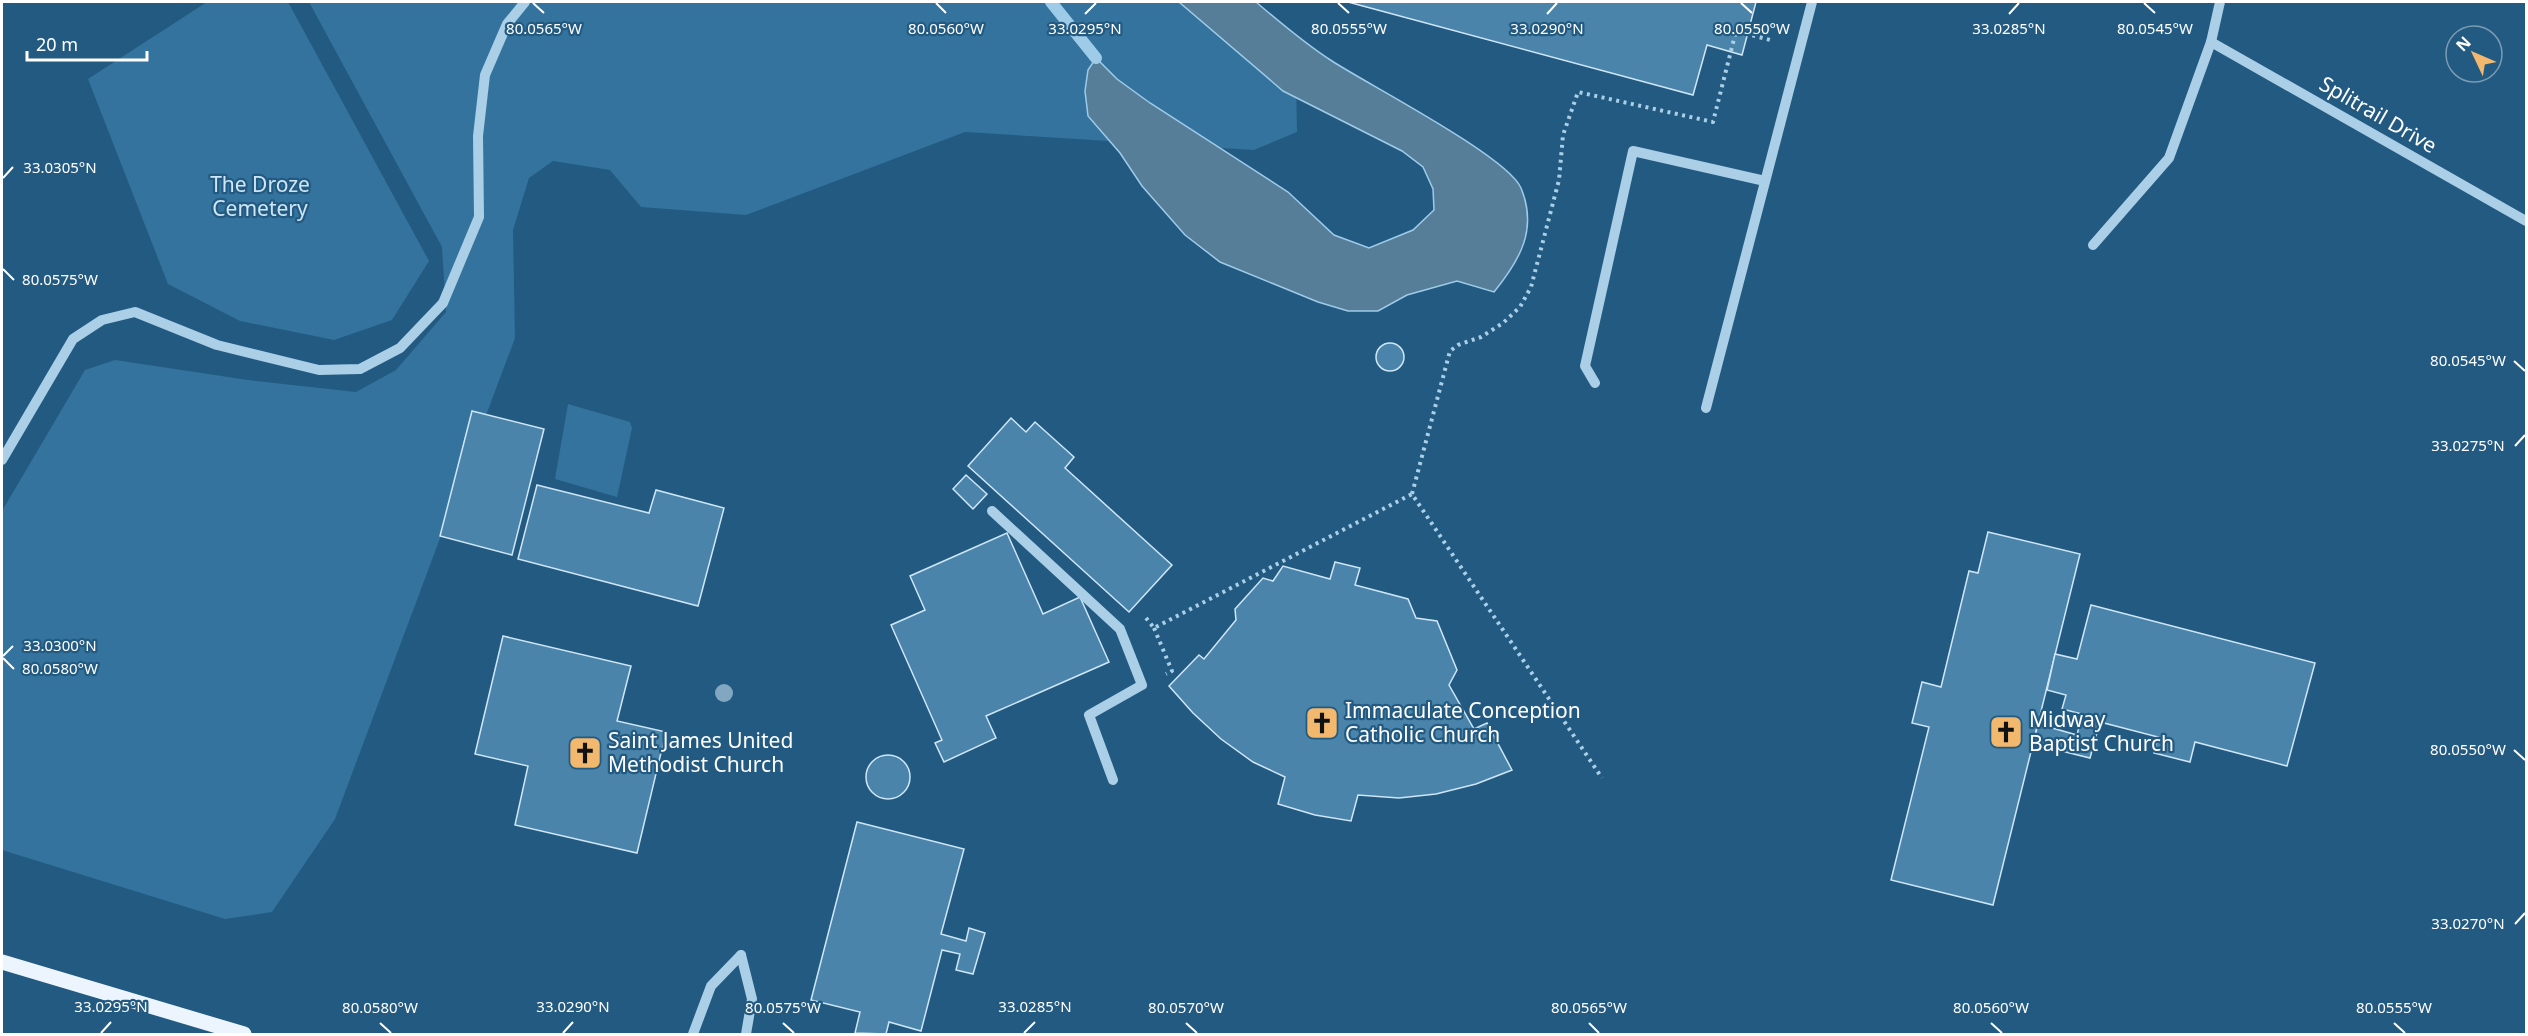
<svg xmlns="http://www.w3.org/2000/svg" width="2528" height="1036" font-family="'Noto Sans',sans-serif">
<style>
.green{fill:#33739d}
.water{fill:#577e99;stroke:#9ecbe8;stroke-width:1.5}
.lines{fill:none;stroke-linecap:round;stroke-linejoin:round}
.stream{stroke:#9ecbe8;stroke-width:12}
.building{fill:#4b84aa;stroke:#cee6f6;stroke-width:1.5}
.path{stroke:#aacfe7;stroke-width:4;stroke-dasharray:3 4.5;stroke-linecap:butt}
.minor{stroke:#aacfe7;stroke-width:10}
.major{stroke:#ecf5fd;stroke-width:15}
.tree{fill:#81a7c1}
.ticks{fill:none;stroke:#fff;stroke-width:2}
.labels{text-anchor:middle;stroke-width:4.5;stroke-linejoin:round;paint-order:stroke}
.street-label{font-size:21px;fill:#fff;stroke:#235a81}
.park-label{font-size:21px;fill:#cee6f6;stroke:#235a81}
.poi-label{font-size:21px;fill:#fff;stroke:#235a81;text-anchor:start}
.ticks-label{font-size:15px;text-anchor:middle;fill:#fff;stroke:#235a81;stroke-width:4.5;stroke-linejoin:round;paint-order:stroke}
</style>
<rect width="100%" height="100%" fill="#235a81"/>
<g class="green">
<polygon points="207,2 288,2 429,261 392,320 334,340 240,321 168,284 88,79"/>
<polygon points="309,2 1227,2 1296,78 1297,132 1254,150 965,132 746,215 641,207 610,170 553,161 529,178 513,230 515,338 335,819 272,912 225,919 2,850 2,511 85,370 115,360 248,380 356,392 396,370 446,312 442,247"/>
<polygon points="568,404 630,422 632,428 617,497 555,479"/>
</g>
<path class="water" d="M1179 2H1256C1281 23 1305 44 1332 61 1367 84 1507 156 1521 188 1538 229 1520 260 1494 292L1457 281 1407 295 1378 311H1348L1318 302 1220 262 1185 235 1142 186 1120 153 1088 116 1085 91 1088 70 1096 58 1117 79 1150 103 1288 192 1334 235 1369 248 1413 230 1434 210 1433 189 1423 167 1402 151 1283 91Z"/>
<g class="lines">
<polyline class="stream" points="1051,2 1096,58"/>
</g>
<g class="building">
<polygon points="1348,2 1756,2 1742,55 1707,45 1693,95"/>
<circle cx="1390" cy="357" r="14"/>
<polygon points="472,411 544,429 512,555 440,536"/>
<polygon points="1011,418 1026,432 1035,422 1074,457 1065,468 1172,565 1129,612 968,466"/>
<polygon points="966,475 987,494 973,509 953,489"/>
<polygon points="537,485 649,513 656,490 724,508 698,606 518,559"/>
<polygon points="1988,532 2080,554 1993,905 1891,880 1929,727 1912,723 1922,682 1941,687 1969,571 1978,573"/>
<polygon points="1007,533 1043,614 1080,597 1109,662 986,716 996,738 944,762 935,743 942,740 891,625 925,610 910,576"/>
<polygon points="1335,562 1360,568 1355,585 1408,599 1416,618 1437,621 1457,670 1449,685 1474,729 1487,723 1512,770 1476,784 1436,794 1399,798 1358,795 1351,821 1315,815 1278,804 1285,777 1253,762 1221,739 1193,713 1169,686 1199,655 1204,659 1236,620 1235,609 1263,578 1273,581 1283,566 1330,579"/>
<polygon points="2091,605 2315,663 2287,766 2195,742 2190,762 2154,753 2158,737 2100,722 2090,758 2033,744 2038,724 2077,735 2082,714 2062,709 2066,695 2047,690 2055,654 2077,659"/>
<polygon points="503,636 631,666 617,721 666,732 637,853 515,825 528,766 475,754"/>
<circle cx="888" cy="777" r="22"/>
<polygon points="857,822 964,849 941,934 966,941 969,928 985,933 973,974 956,970 960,954 942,950 921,1031 889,1022 886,1034 855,1033 860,1012 811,1000"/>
</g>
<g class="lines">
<g class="path">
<polyline points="1412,494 1450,351 1458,345 1481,337 1503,323 1520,307 1531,287 1559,180 1563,135 1578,92 1713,122 1736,31 1774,41"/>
<polyline points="1146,618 1154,628 1412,494 1602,778"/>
<polyline points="1154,628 1172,671 1166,674"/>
</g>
<g class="minor">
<polyline points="2211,42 2526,221"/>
<polyline points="2093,245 2169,158 2211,42 2220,2"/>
<polyline points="1595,383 1585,366 1633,151 1765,181"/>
<polyline points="1706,408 1812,2"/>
<polyline points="2,460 73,339 102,320 135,312 217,345 319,370 360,369 400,348 443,303 479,217 478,136 485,75 507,24 525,2"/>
<polyline points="992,511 1120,629 1142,685 1089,715 1113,780"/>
<polyline points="741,955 752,999 746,1034"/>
<polyline points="693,1034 711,986 741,955"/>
</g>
<polyline class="major" points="2,962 244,1034"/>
</g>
<circle class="tree" cx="724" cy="693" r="9"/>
<path class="ticks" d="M533 3 544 13M936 3 946 13M1338 3 1349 13M1741 3 1752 13M2144 3 2155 13M1085 14 1096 3M1547 14 1557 3M2009 14 2019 3M3 178 13 167M3 269 14 280M2514 361 2525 371M2515 446 2525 435M3 656 13 646M3 658 14 669M2514 750 2525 760M2515 924 2525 913M380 1023 391 1033M783 1023 794 1033M1186 1023 1197 1033M1589 1023 1599 1033M1991 1023 2002 1033M2394 1023 2405 1033M101 1033 111 1022M563 1033 573 1022M1024 1033 1035 1022"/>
<defs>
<symbol id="church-square" viewBox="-11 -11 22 22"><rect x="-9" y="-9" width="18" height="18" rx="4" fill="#f2b86d" stroke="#235a81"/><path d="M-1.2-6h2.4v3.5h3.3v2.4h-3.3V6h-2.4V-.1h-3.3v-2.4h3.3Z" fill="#111"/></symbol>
</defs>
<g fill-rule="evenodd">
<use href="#church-square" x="1303" y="704" width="38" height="38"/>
<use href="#church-square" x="1987" y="713" width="38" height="38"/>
<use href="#church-square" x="566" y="734" width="38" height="38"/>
</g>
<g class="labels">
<g class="street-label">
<text transform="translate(2378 115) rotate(30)" y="7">Splitrail Drive</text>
</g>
<g class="park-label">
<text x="260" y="192">The Droze<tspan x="260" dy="24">Cemetery</tspan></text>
</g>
<g class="poi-label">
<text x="1345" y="718">Immaculate Conception<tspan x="1345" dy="24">Catholic Church</tspan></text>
<text x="2029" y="727">Midway<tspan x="2029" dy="24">Baptist Church</tspan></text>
<text x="608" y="748">Saint James United<tspan x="608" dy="24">Methodist Church</tspan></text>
</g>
</g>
<g class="ticks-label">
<text x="544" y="34">80.0565°W</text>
<text x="946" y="34">80.0560°W</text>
<text x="1349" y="34">80.0555°W</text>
<text x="1752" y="34">80.0550°W</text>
<text x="2155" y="34">80.0545°W</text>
<text x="1085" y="34">33.0295°N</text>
<text x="1547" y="34">33.0290°N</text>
<text x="2009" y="34">33.0285°N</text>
<text x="60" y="173">33.0305°N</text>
<text x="60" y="285">80.0575°W</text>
<text x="2468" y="366">80.0545°W</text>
<text x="2468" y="451">33.0275°N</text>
<text x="60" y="651">33.0300°N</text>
<text x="60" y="674">80.0580°W</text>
<text x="2468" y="755">80.0550°W</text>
<text x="2468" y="929">33.0270°N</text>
<text x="111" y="1012">33.0295°N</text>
<text x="573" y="1012">33.0290°N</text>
<text x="1035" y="1012">33.0285°N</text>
<text x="380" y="1013">80.0580°W</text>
<text x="783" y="1013">80.0575°W</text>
<text x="1186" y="1013">80.0570°W</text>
<text x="1589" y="1013">80.0565°W</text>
<text x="1991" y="1013">80.0560°W</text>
<text x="2394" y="1013">80.0555°W</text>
</g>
<rect width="2528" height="1036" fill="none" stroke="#ffffff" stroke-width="6"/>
<g transform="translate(2474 54) rotate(314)"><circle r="28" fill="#235a81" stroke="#7b9cb3" stroke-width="1.5"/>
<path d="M0-4.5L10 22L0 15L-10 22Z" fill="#f2b86d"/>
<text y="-9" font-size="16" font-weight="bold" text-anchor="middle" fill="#ffffff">N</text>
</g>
<path d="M27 51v9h120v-9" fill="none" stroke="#ffffff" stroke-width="3"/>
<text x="36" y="51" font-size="18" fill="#ffffff" stroke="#235a81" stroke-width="4.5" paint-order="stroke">20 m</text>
</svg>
